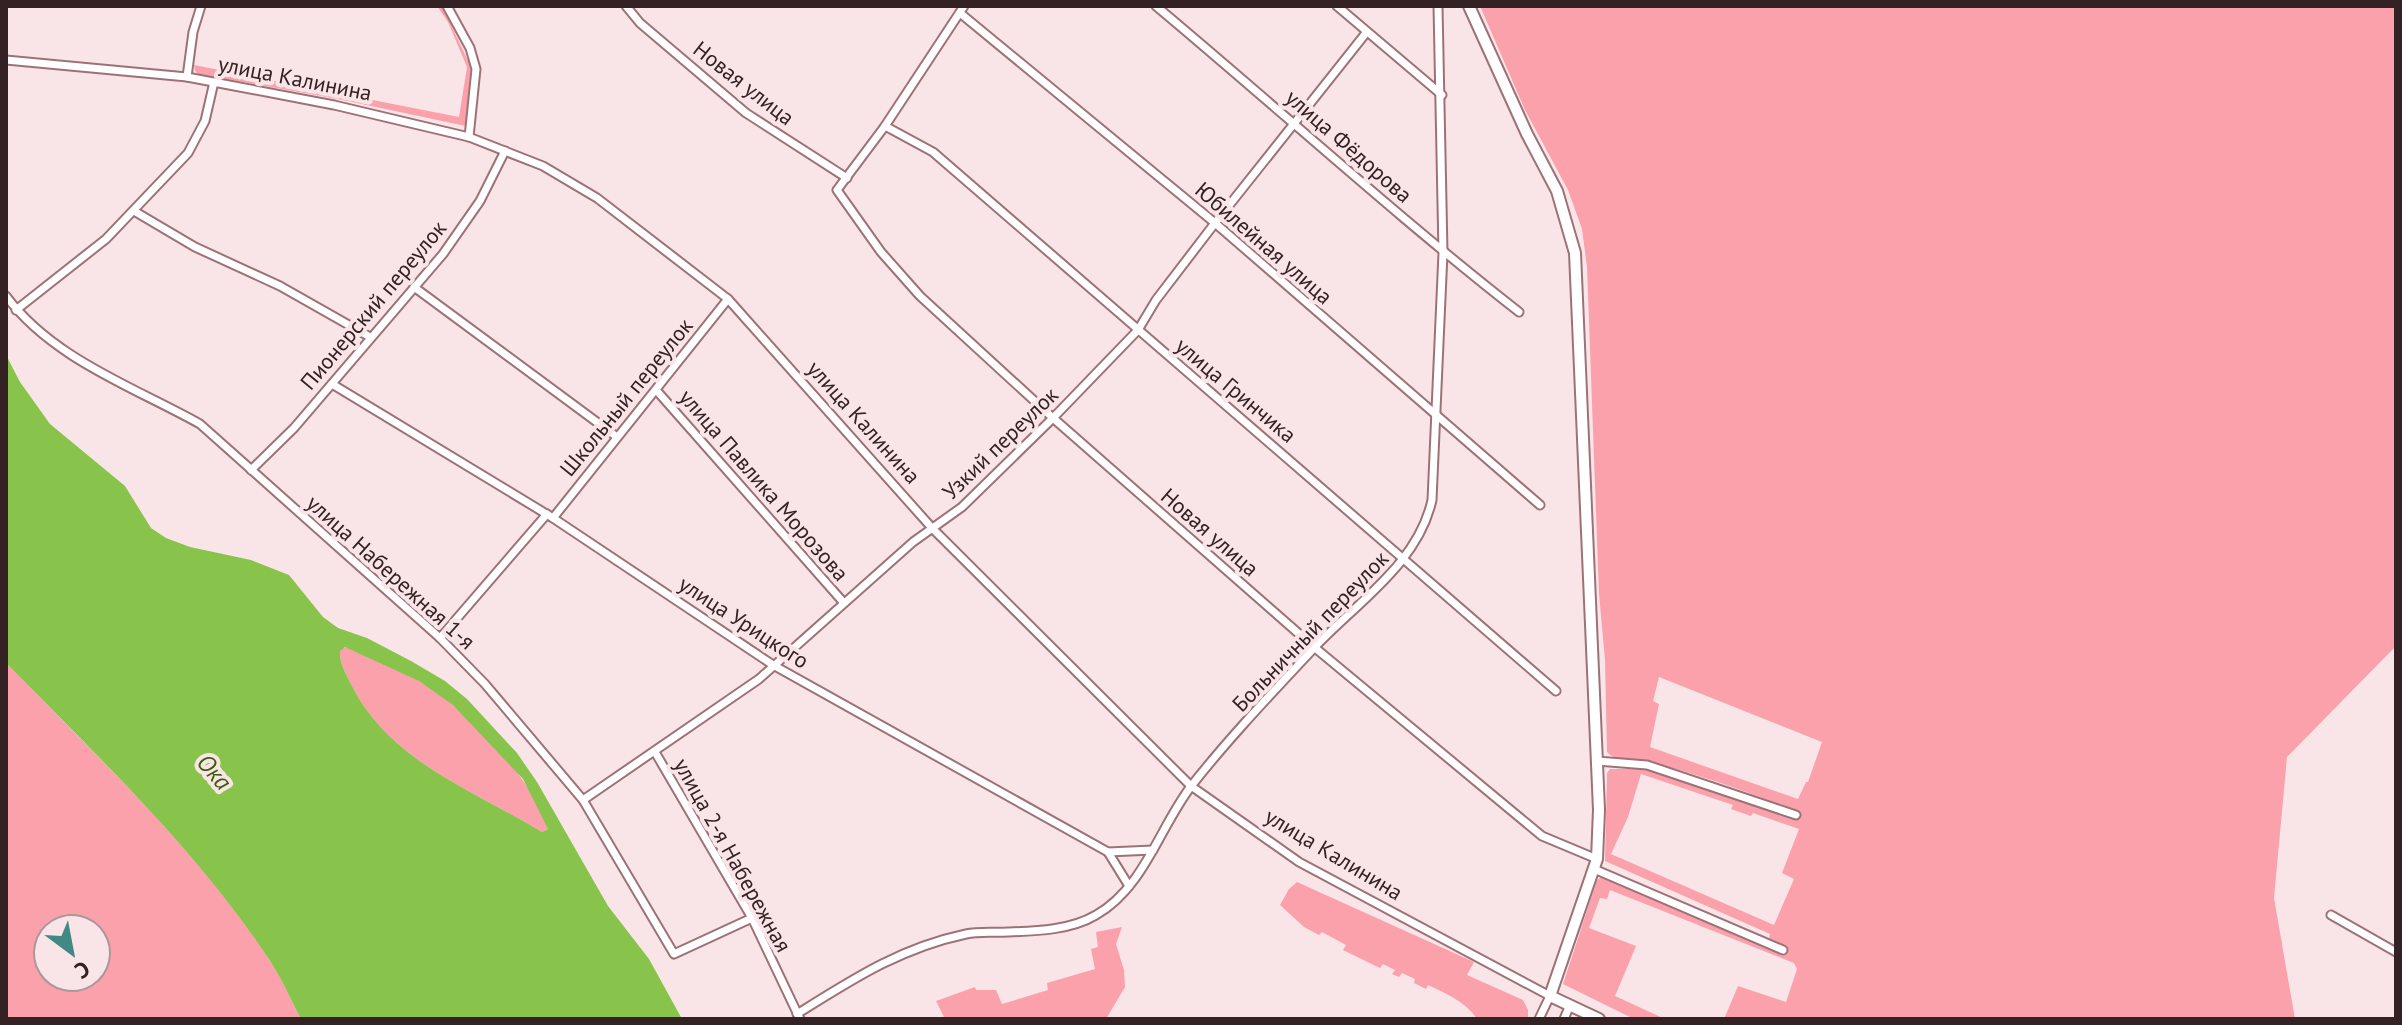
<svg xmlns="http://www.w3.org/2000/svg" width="2402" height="1025" font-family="'PT Sans',sans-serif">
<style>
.green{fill:#faa1ac;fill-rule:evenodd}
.water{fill:#88c34b;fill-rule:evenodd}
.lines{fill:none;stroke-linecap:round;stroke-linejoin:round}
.street-casing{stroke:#9d7277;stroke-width:11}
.secondary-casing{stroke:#9d7277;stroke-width:14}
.street{stroke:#fff;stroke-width:7}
.secondary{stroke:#fff;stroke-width:10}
.labels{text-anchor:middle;stroke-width:8;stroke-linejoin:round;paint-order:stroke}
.street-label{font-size:22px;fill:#332123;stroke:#f9e5e7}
.water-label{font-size:24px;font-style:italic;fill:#395e07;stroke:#f9e5e7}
</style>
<rect width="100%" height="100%" fill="#f9e5e7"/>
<g class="green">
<polygon points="437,6 442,6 471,67 466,126 338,99 198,74 195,71 194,65 459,117 467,67 448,22"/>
<path d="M1480 6H2396V646L2287 757 2274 898 2295 1019H1724L1738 986 1786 1002 1797 969 1794 963 1610 890 1607 899 1600 898 1589 928 1636 946 1615 996 1665 1019H1634L1563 984 1597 880 1603 876 1768 943 1770 934 1605 861 1607 773 1610 769H1649L1798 817 1800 811C1754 795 1708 777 1661 765 1645 761 1618 764 1607 752L1605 660 1599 594 1587 267 1582 229 1568 190 1525 110ZM1659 677 1822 742 1808 782H1806L1798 799 1650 747 1659 704 1653 701ZM1641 774 1733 805 1731 809 1751 816 1753 813 1799 829 1782 873 1794 879 1774 925 1611 854 1628 817Z"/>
<path d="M349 647C385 660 422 680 452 704 485 730 537 788 548 829L542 832C473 790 391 762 352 686 347 675 339 664 340 651L342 648Z"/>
<path d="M6 663C96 756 194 846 266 955 280 975 290 998 301 1019H6ZM48 929H96V977H48Z"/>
<path d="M1297 882 1474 962 1467 975 1523 1000 1528 1010V1019H1477C1466 1002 1447 994 1428 985L1426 989 1414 983 1415 979 1402 973 1399 977 1392 974 1395 970 1383 964 1380 968 1343 950 1346 945 1322 932 1319 935 1304 927 1280 905 1289 889Z"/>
<polygon points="1122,927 1116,944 1124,970 1125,987 1106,1019 945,1019 936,1001 975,987 976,990 996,990 1002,1004 1048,990 1047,983 1095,969 1091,949 1098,947 1096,932"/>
</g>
<path class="water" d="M6 355 20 382 50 424 125 486 151 528 166 538 190 547 251 560 289 575 323 617 338 628 367 638 411 661 445 681 467 699 517 753 537 782 608 906 649 959 682 1019H301C290 998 280 975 266 955 194 847 96 755 6 663ZM345 647 419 681 453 705 523 779 548 829 542 832C473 790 391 762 352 686 347 675 339 664 340 651Z"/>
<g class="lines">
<defs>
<g id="street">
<polyline points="447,6 470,48 476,69 469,137"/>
<polyline points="626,6 640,23 746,113 847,178"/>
<polyline points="964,6 885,126 837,190 881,252 920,296 1053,418 1314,647 1542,836 1597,859"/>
<path d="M1156 6C1278 108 1395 215 1519 312"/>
<polyline points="1337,6 1442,95"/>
<polyline points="960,13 1215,223 1540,505"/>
<polyline points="6,60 187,77 334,105 469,137 543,166 597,198 728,299 932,528 1191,786 1299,862 1550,996 1539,1019"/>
<polyline points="187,77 193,32 201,6"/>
<polyline points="885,126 933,152 1556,691"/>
<polyline points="134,211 195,247 280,286 370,337"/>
<polyline points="414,287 617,437"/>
<path d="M6 296C53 359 134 387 200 424L440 638 485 684 583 800 674 954 752 918"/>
<polyline points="16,310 106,239 188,153 205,121 214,82"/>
<polyline points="332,384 553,518 773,665 1108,852 1153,850"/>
<polyline points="657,391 844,603"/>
<polyline points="251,470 294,428 443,254 480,201 505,151"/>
<polyline points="553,518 728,299"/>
<polyline points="440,638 547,514"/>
<polyline points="655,752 752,918 800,1019"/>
<polyline points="1597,761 1647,765 1796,815"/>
<polyline points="583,800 759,679 913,542 962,507 1053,418 1138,330 1156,300 1215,223 1366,33"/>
<polyline points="1108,852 1129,886"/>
<polyline points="1594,869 1783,950"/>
<polyline points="2331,915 2396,952"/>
<path d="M797 1014C853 979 900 948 966 934 979 931 994 933 1008 932 1037 931 1071 930 1096 915 1144 888 1160 826 1192 785 1229 738 1272 693 1313 649 1356 603 1418 564 1432 500L1443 253 1438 6"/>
<polyline points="1564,1019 1570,1005"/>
</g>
<polyline id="secondary" points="1469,6 1527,134 1557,191 1575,253 1599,810 1597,859 1550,996 1599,1019"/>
</defs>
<use href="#street" class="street-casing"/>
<use href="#secondary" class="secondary-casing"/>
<use href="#street" class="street"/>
<use href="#secondary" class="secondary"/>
</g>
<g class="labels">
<g class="street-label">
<text transform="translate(295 78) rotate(11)" y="8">улица Калинина</text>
<text transform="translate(744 83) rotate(38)" y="8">Новая улица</text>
<text transform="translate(1349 146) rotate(41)" y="8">улица Фёдорова</text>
<text transform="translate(1264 243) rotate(41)" y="8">Юбилейная улица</text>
<text transform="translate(373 305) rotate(-50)" y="8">Пионерский переулок</text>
<text transform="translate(1236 390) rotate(40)" y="8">улица Гринчика</text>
<text transform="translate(626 397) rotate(-51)" y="8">Школьный переулок</text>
<text transform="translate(864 422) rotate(48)" y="8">улица Калинина</text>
<text transform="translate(1000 443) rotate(-44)" y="8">Узкий переулок</text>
<text transform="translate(764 485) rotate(49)" y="8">улица Павлика Морозова</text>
<text transform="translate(1210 532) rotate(41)" y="8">Новая улица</text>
<text transform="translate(391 572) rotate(42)" y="8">улица Набережная 1-я</text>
<text transform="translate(744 622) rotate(33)" y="8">улица Урицкого</text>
<text transform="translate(1310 631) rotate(-46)" y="8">Больничный переулок</text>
<text transform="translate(1334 854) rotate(31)" y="8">улица Калинина</text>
<text transform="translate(733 855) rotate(61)" y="8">улица 2-я Набережная</text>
</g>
<g class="water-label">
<text transform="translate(214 772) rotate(49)" y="8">Ока</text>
</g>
</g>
<rect width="2402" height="1025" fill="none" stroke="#332123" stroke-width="16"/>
<g transform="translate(72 953) rotate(148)"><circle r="38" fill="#f9e5e7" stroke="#aa9799" stroke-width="2"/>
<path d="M0-6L14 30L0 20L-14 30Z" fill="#428986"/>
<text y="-12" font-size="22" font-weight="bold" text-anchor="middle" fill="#332123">С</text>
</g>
</svg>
